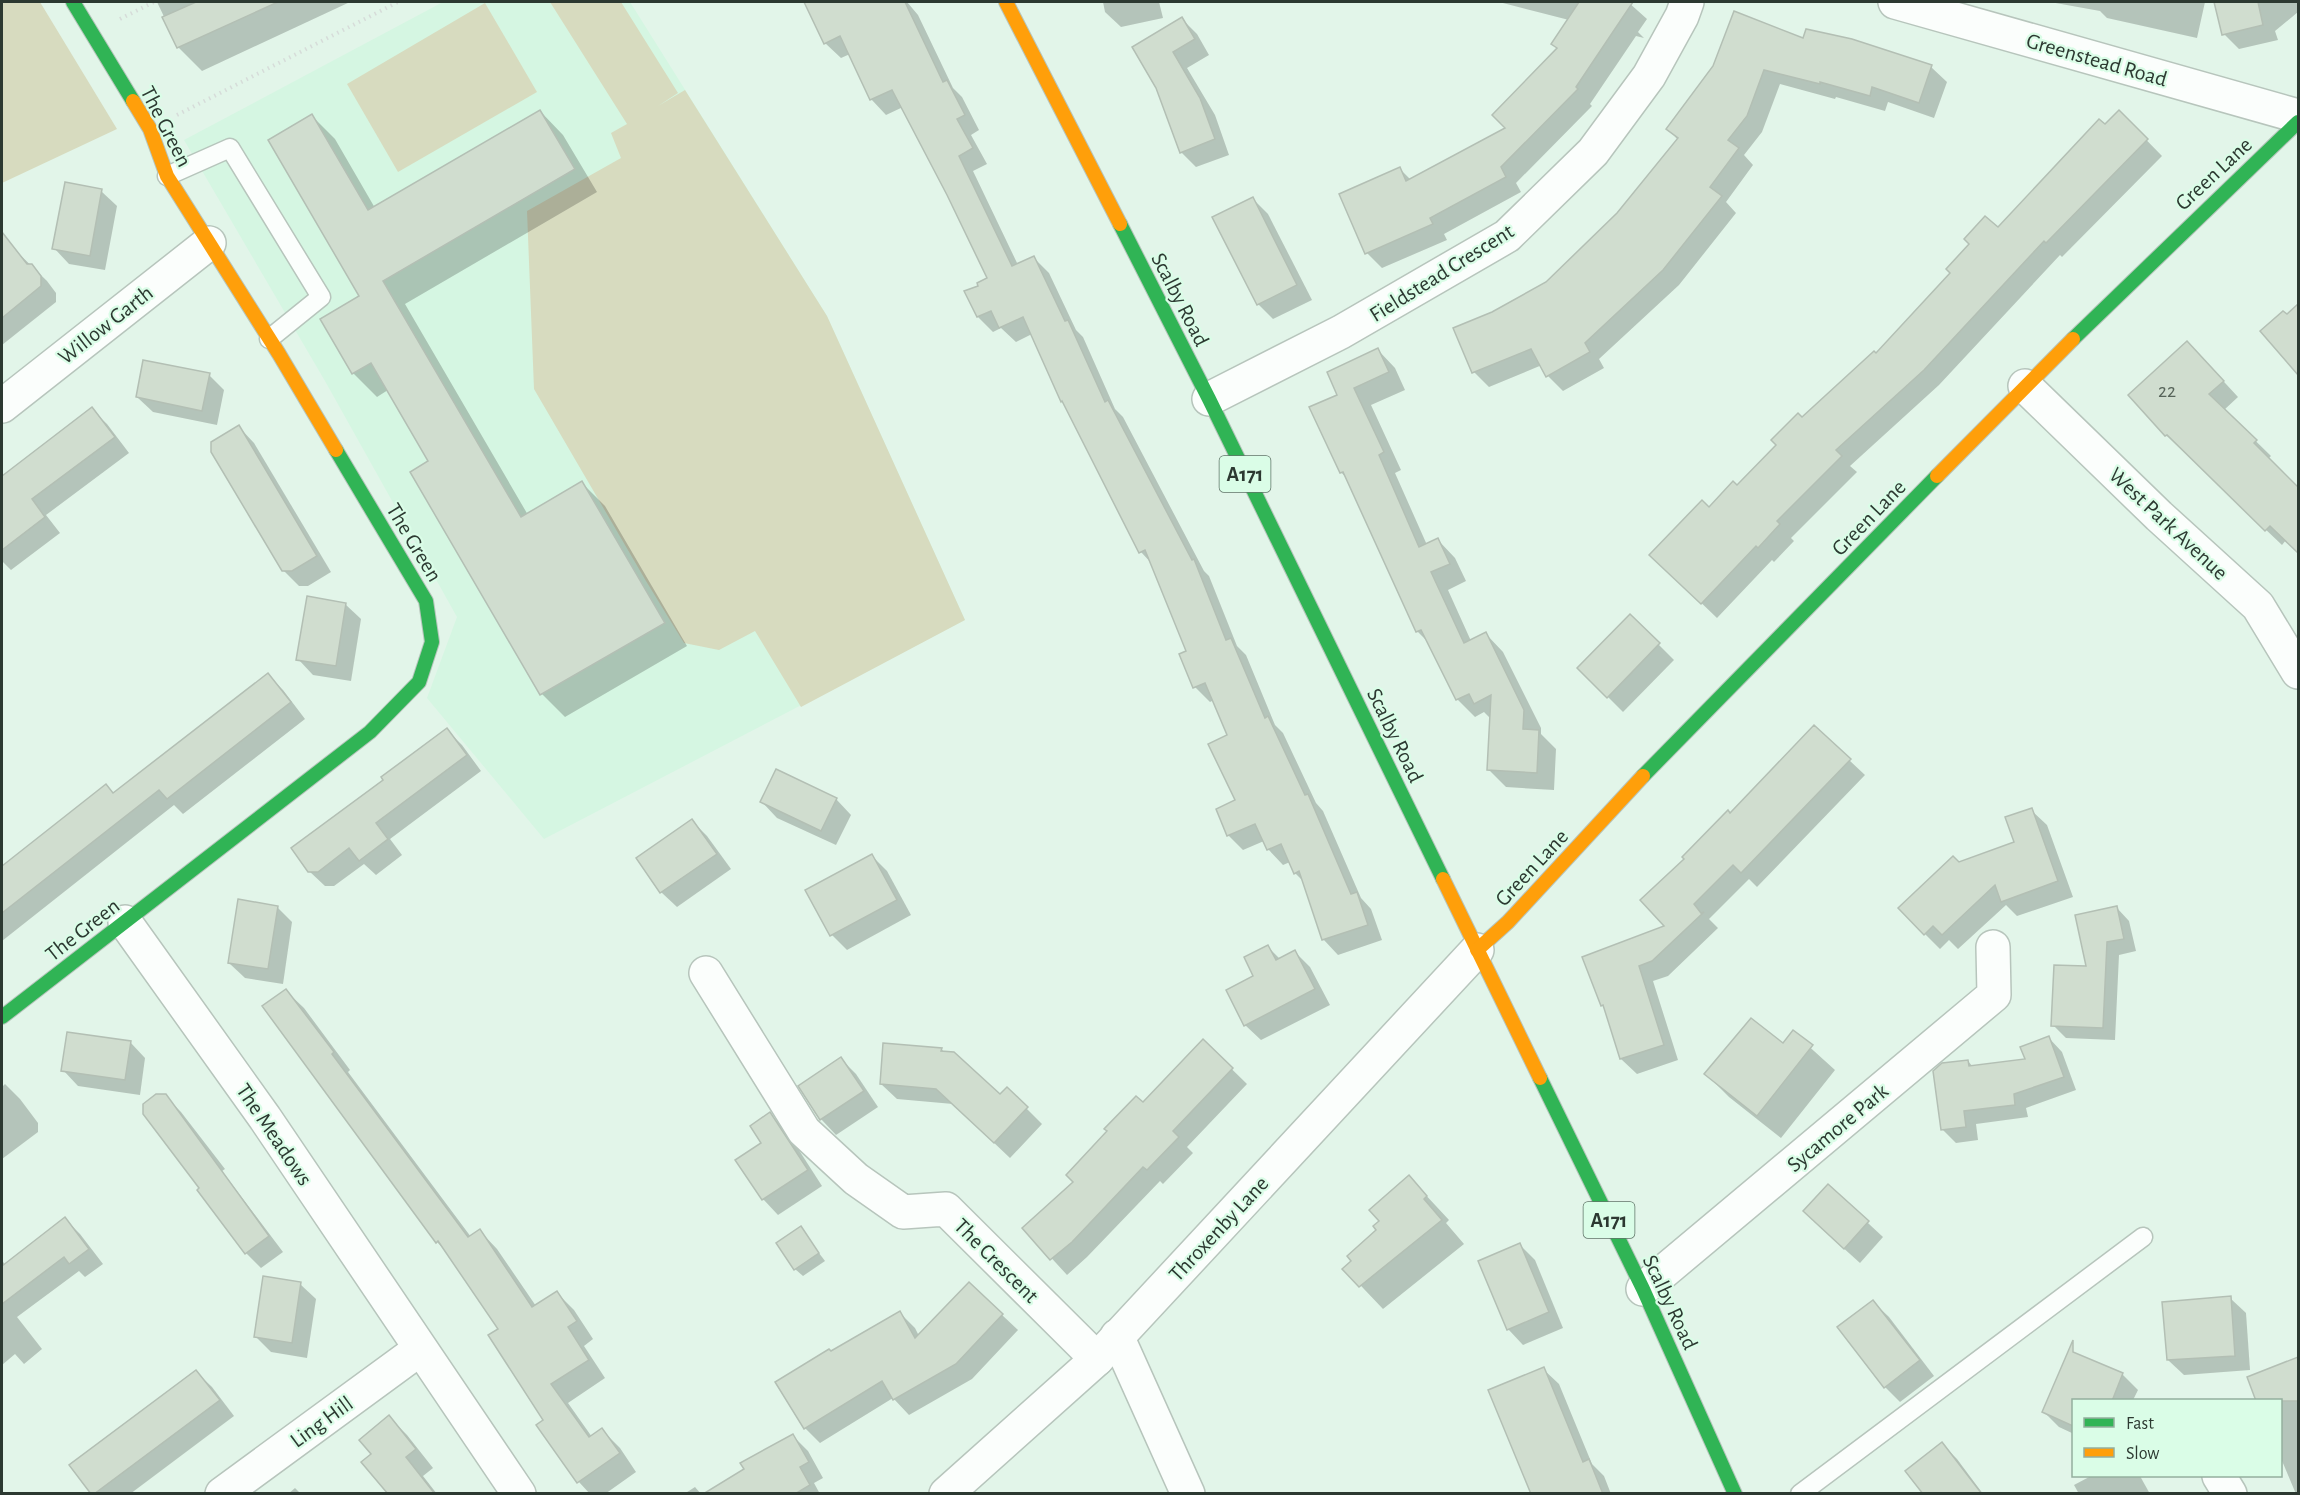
<svg xmlns="http://www.w3.org/2000/svg" width="2300" height="1495" font-family="'Alegreya Sans',sans-serif">
<style>
.built{fill:#d5f6e2}
.green{fill:#d7dbbf}
.shadow{fill:#0003}
.building{fill:#d0ddcf;stroke:#b3bfb4;stroke-width:1.5}
.lines{fill:none;stroke-linecap:round;stroke-linejoin:round}
.lane-casing{stroke:#b7c5bc;stroke-width:21}
.street-casing{stroke:#b7c5bc;stroke-width:36}
.fast-casing{stroke:#b7c5bc;stroke-width:16}
.slow-casing{stroke:#b7c5bc;stroke-width:16}
.path{stroke:#d6dcd9;stroke-width:4;stroke-dasharray:1.5 4.5;stroke-linecap:butt}
.lane{stroke:#fbfefc;stroke-width:18}
.street{stroke:#fbfefc;stroke-width:33}
.fast{stroke:#30b455;stroke-width:14}
.slow{stroke:#ff9f0a;stroke-width:14}
.labels{text-anchor:middle;stroke-width:4.5;stroke-linejoin:round;paint-order:stroke}
.number-label{font-size:20px;fill:#57645a}
.shield{fill:#dafde7;stroke:#607468;stroke-width:1.5}
.shield-label{font-size:21px;font-weight:bold;fill:#2c3931}
.street-label{font-size:22px;fill:#2c3931;stroke:#dafde7}
</style>
<rect width="100%" height="100%" fill="#e2f5e9"/>
<polygon class="built" points="443,2 630,2 827,316 965,620 544,839 427,698 457,617 325,381 184,140"/>
<g class="green">
<polygon points="2,2 40,2 117,129 2,183"/>
<polygon points="550,2 621,2 678,93 658,106 685,90 827,316 965,620 801,707 755,631 719,650 684,643 646,581 534,389 527,211 621,158 611,133 627,124"/>
<polygon points="485,3 537,92 398,172 347,84"/>
</g>
<g class="shadow">
<polygon points="157,2 350,2 202,71 179,48"/>
<polygon points="819,2 907,2 918,15 953,88 962,97 979,130 971,135 987,164 973,171 1018,265 1034,258 1049,273 1076,330 1083,337 1115,409 1123,417 1204,571 1209,576 1237,646 1246,655 1275,725 1283,733 1316,803 1323,811 1361,898 1371,909 1382,940 1338,955 1323,939 1304,882 1295,873 1290,862 1283,865 1268,849 1264,841 1243,850 1228,835 1237,801 1229,736 1214,700 1210,702 1195,687 1188,652 1153,565 1141,552 1032,334 1016,342 1001,328 993,332 978,317 980,286 989,279 948,194 903,107 886,115 871,99 850,54 841,58 825,43 808,7"/>
<polygon points="1103,2 1159,2 1163,18 1121,27 1105,12"/>
<polygon points="1499,2 1628,2 1647,19 1638,32 1644,38 1636,36 1590,104 1592,106 1516,183 1521,192 1444,234 1447,240 1382,268 1367,253 1400,169 1411,180 1507,128 1558,49 1569,20"/>
<polygon points="2050,2 2205,2 2197,38 2107,18 2100,11"/>
<polygon points="2216,2 2298,2 2298,12 2275,31 2278,40 2239,49 2224,34"/>
<polygon points="1182,19 1197,34 1209,55 1187,68 1215,115 1229,155 1196,167 1181,152 1157,87"/>
<polygon points="1804,40 1852,41 1931,67 1947,82 1934,118 1888,102 1885,111 1836,97 1835,99 1780,84 1762,132 1744,155 1753,165 1726,202 1736,213 1679,285 1599,359 1604,368 1563,391 1548,376 1542,365 1489,387 1474,372 1493,313 1547,283 1618,214 1678,140 1668,129"/>
<polygon points="540,111 563,135 597,192 405,304 528,515 582,483 605,506 687,646 565,717 542,694 412,473 430,462 388,390 377,397 353,373 322,319 361,296 312,116 335,139 375,208"/>
<polygon points="2119,112 2162,156 2062,257 2060,255 1939,385 1850,466 1857,472 1791,538 1794,541 1774,562 1772,560 1717,618 1667,570 1709,509 1738,487 1802,419 1876,355 1998,230"/>
<polygon points="101,191 117,206 105,270 69,264 54,248"/>
<polygon points="1253,199 1268,214 1312,300 1273,319 1258,304"/>
<polygon points="13,248 47,281 56,293 56,302 2,345 2,257"/>
<polygon points="2298,306 2298,371 2291,364 2287,316"/>
<polygon points="1378,350 1395,368 1405,390 1371,405 1401,470 1395,473 1427,545 1438,540 1455,558 1466,581 1448,590 1471,641 1486,634 1503,652 1541,728 1541,734 1556,749 1554,790 1506,787 1488,769 1491,719 1484,712 1475,717 1457,699 1430,644 1417,631 1347,479 1341,472 1339,395"/>
<polygon points="2202,358 2238,397 2224,410 2271,456 2268,459 2298,489 2298,552 2286,540 2282,545 2166,435"/>
<polygon points="209,375 224,390 217,425 153,412 137,397"/>
<polygon points="91,409 107,424 129,453 46,515 60,533 11,570 2,561 2,477"/>
<polygon points="239,427 254,443 331,572 308,586 299,586 283,570"/>
<polygon points="345,604 361,619 351,681 313,675 298,659"/>
<polygon points="1630,616 1674,660 1623,712 1579,668"/>
<polygon points="268,675 283,690 305,719 183,814 174,805 2,941 2,868 55,827 114,794"/>
<polygon points="447,730 462,745 481,771 390,839 402,855 376,875 364,864 334,886 325,886 309,871 385,780"/>
<polygon points="1849,760 1865,775 1757,887 1749,879 1709,919 1718,928 1668,976 1653,981 1678,1060 1637,1074 1621,1059 1606,1009 1602,1005 1667,927 1686,859 1730,815"/>
<polygon points="836,799 851,815 836,845 777,818 762,802"/>
<polygon points="2031,810 2047,825 2073,897 2017,916 2006,905 1958,949 1949,940 1940,949 1925,934 2016,843"/>
<polygon points="692,821 707,836 731,869 677,907 661,892"/>
<polygon points="871,855 887,871 911,915 847,950 832,935"/>
<polygon points="277,907 292,922 283,984 245,978 229,963"/>
<polygon points="2117,908 2129,921 2136,951 2119,955 2115,1040 2066,1038 2053,1025 2088,968"/>
<polygon points="1268,947 1280,959 1295,952 1310,967 1330,1005 1261,1040 1245,1025 1255,976"/>
<polygon points="286,991 304,1008 350,1070 348,1072 471,1237 480,1231 497,1249 536,1306 557,1293 574,1310 593,1339 584,1346 605,1378 568,1403 592,1437 602,1430 620,1448 636,1472 605,1494 590,1494 579,1482 538,1426 545,1420 500,1329 450,1255 437,1242 264,1006"/>
<polygon points="1793,1032 1835,1070 1781,1138 1729,1097 1706,1074 1783,1045"/>
<polygon points="2049,1038 2062,1052 2076,1090 2026,1108 2028,1117 1976,1124 1978,1140 1956,1143 1942,1129 1968,1061 1973,1067 2027,1060"/>
<polygon points="1203,1041 1247,1084 1187,1147 1193,1153 1163,1184 1160,1181 1087,1257 1067,1275 1024,1228 1075,1182 1143,1105"/>
<polygon points="130,1042 145,1058 140,1095 78,1086 63,1070"/>
<polygon points="941,1049 1000,1096 1007,1089 1042,1124 1010,1158 953,1104 897,1099 881,1084"/>
<polygon points="841,1059 856,1074 878,1107 836,1135 821,1119 800,1087"/>
<polygon points="5,1084 20,1099 38,1123 38,1132 2,1159 2,1087"/>
<polygon points="165,1096 181,1112 225,1169 222,1171 283,1252 261,1268 246,1253 201,1189"/>
<polygon points="770,1114 786,1130 822,1186 778,1215 763,1199 763,1143"/>
<polygon points="1409,1177 1449,1220 1446,1223 1464,1244 1383,1309 1345,1269 1378,1230"/>
<polygon points="1828,1186 1883,1237 1860,1263 1820,1227"/>
<polygon points="65,1219 80,1234 103,1264 85,1277 79,1271 17,1317 42,1349 24,1364 15,1354 2,1365 2,1260 5,1265"/>
<polygon points="800,1228 825,1261 803,1276 795,1269"/>
<polygon points="1520,1245 1535,1260 1563,1328 1523,1345 1508,1329"/>
<polygon points="300,1284 316,1299 307,1358 271,1352 256,1337"/>
<polygon points="969,1284 1018,1330 972,1379 909,1415 893,1398 820,1443 805,1428 831,1353 900,1313 915,1328 919,1336"/>
<polygon points="2230,1298 2246,1313 2250,1370 2184,1375 2168,1360"/>
<polygon points="1873,1302 1889,1317 1934,1376 1900,1402 1885,1387"/>
<polygon points="2298,1358 2298,1494 2296,1494 2280,1456 2280,1400 2249,1378"/>
<polygon points="1543,1369 1559,1384 1592,1464 1604,1476 1611,1494 1532,1494"/>
<polygon points="196,1372 212,1387 234,1416 130,1494 93,1494"/>
<polygon points="2122,1374 2138,1390 2133,1400 2074,1400 2074,1434 2059,1427 2044,1412"/>
<polygon points="389,1417 407,1435 433,1468 423,1476 437,1494 385,1494 388,1491 373,1455"/>
<polygon points="793,1436 808,1451 823,1478 814,1483 820,1494 706,1494 746,1469"/>
<polygon points="1942,1444 1957,1459 1983,1494 1924,1494"/>
<polygon points="2091,1476 2140,1476 2150,1494 2079,1494 2074,1485"/>
<polygon points="695,1487 701,1494 684,1494"/>
<polygon points="295,1488 301,1494 288,1494"/>
</g>
<g class="building">
<polygon points="196,2 278,2 177,48 162,17"/>
<polygon points="804,2 905,2 943,82 947,80 965,115 957,119 973,148 959,156 1012,266 1034,256 1065,321 1068,320 1105,402 1108,400 1192,560 1194,559 1226,640 1231,638 1265,718 1268,716 1305,795 1308,794 1351,894 1357,892 1368,925 1322,940 1299,871 1294,874 1281,844 1267,850 1255,824 1227,836 1216,809 1235,800 1208,744 1227,735 1205,683 1193,688 1179,654 1186,651 1145,550 1139,553 1062,401 1061,402 1023,317 999,328 991,311 977,317 964,291 978,286 977,283 987,278 947,195 892,90 870,100 840,36 824,44"/>
<polygon points="1579,2 1633,2 1576,87 1578,89 1501,167 1506,177 1430,218 1433,224 1365,254 1339,194 1400,167 1406,181 1505,128 1492,115 1557,48 1551,44"/>
<polygon points="2214,2 2258,2 2263,25 2222,35"/>
<polygon points="1734,11 1803,38 1806,29 1852,39 1932,65 1919,103 1872,87 1870,96 1820,82 1820,84 1764,70 1747,116 1728,140 1739,148 1710,187 1722,196 1663,270 1585,343 1590,352 1546,377 1531,349 1472,373 1453,328 1492,312 1546,282 1617,213 1678,138 1666,129 1713,66"/>
<polygon points="1182,17 1195,39 1173,52 1200,98 1215,139 1180,153 1156,88 1132,47"/>
<polygon points="540,110 575,169 383,281 521,517 582,481 665,623 540,695 410,472 428,461 371,363 352,374 320,319 359,296 268,140 312,114 368,210"/>
<polygon points="2119,110 2148,139 2046,243 2044,241 1924,370 1836,450 1842,456 1777,521 1780,524 1758,548 1756,546 1701,604 1649,555 1702,500 1709,507 1733,481 1737,485 1776,445 1771,440 1798,413 1802,417 1874,351 1876,353 1950,273 1946,269 1969,244 1964,239 1985,216 1998,227 2099,119 2105,124"/>
<polygon points="65,182 102,189 90,256 52,249"/>
<polygon points="1253,197 1297,285 1257,305 1212,217"/>
<polygon points="2,232 27,264 32,264 41,276 41,286 2,318"/>
<polygon points="2298,304 2298,375 2260,331 2283,311 2287,314"/>
<polygon points="2187,341 2224,381 2209,394 2257,440 2254,443 2298,487 2298,553 2270,526 2265,531 2167,435 2165,436 2128,395"/>
<polygon points="1378,348 1389,372 1354,388 1384,452 1379,455 1419,547 1438,538 1450,564 1431,572 1464,643 1486,632 1524,710 1523,729 1539,730 1537,773 1487,770 1491,695 1474,704 1469,694 1456,700 1421,630 1416,632 1343,472 1340,473 1309,407 1337,395 1327,372"/>
<polygon points="143,360 210,373 202,411 136,397"/>
<polygon points="92,407 115,437 32,499 45,517 2,550 2,476"/>
<polygon points="239,425 317,556 292,571 282,571 211,452 211,442"/>
<polygon points="307,596 346,603 336,666 296,660"/>
<polygon points="1630,614 1660,643 1607,698 1577,668"/>
<polygon points="268,673 291,702 167,799 159,790 2,913 2,866 106,784 113,793"/>
<polygon points="1814,725 1851,759 1741,873 1733,865 1694,904 1701,913 1704,912 1652,961 1639,966 1664,1045 1620,1059 1603,1005 1601,1006 1582,957 1664,926 1640,900 1684,859 1682,857 1728,810 1730,813"/>
<polygon points="447,728 467,755 376,823 388,839 359,861 349,848 318,872 308,872 291,848 383,780 381,777"/>
<polygon points="776,769 837,798 821,831 760,802"/>
<polygon points="2032,808 2058,881 2001,902 1995,885 1942,935 1933,926 1924,935 1898,908 1953,856 1959,862 2014,842 2005,817"/>
<polygon points="692,819 717,854 660,893 636,858"/>
<polygon points="872,854 897,900 830,936 805,890"/>
<polygon points="238,899 278,906 268,969 228,963"/>
<polygon points="2117,906 2124,939 2107,942 2103,1028 2051,1026 2054,965 2086,966 2075,915"/>
<polygon points="1268,945 1276,960 1295,950 1315,989 1244,1026 1226,990 1253,976 1244,957"/>
<polygon points="286,989 334,1052 332,1054 468,1237 480,1229 532,1307 557,1291 577,1321 568,1327 589,1360 551,1384 589,1437 602,1428 620,1453 577,1483 536,1425 543,1420 488,1335 498,1329 438,1241 436,1243 262,1006"/>
<polygon points="1751,1018 1783,1043 1793,1030 1813,1045 1757,1116 1704,1074"/>
<polygon points="67,1032 131,1041 125,1080 61,1071"/>
<polygon points="2049,1036 2064,1077 2014,1094 2015,1105 1964,1111 1966,1127 1941,1130 1933,1071 1942,1063 1968,1060 1969,1066 2025,1059 2020,1047"/>
<polygon points="1203,1039 1233,1068 1173,1131 1179,1137 1147,1170 1143,1167 1072,1242 1050,1260 1022,1228 1073,1182 1066,1175 1107,1131 1104,1129 1136,1096 1143,1102"/>
<polygon points="883,1043 942,1048 941,1051 954,1052 1000,1094 1007,1087 1028,1107 994,1143 936,1089 880,1084"/>
<polygon points="841,1057 864,1091 820,1120 798,1086"/>
<polygon points="156,1094 166,1094 269,1236 245,1254 197,1190 199,1188 143,1114 143,1104"/>
<polygon points="770,1112 808,1170 762,1200 735,1160 761,1143 750,1126"/>
<polygon points="1409,1175 1427,1196 1424,1199 1442,1220 1359,1287 1342,1269 1351,1261 1347,1256 1376,1230 1373,1226 1379,1221 1369,1210"/>
<polygon points="1828,1184 1869,1221 1844,1249 1803,1211"/>
<polygon points="65,1217 89,1249 69,1264 64,1257 2,1304 2,1266"/>
<polygon points="801,1226 819,1253 794,1270 776,1243"/>
<polygon points="1520,1243 1549,1312 1507,1330 1478,1261"/>
<polygon points="263,1276 301,1282 292,1343 254,1337"/>
<polygon points="969,1282 1003,1314 956,1364 893,1400 882,1381 804,1429 775,1382 829,1349 831,1351 900,1311 915,1338"/>
<polygon points="2231,1296 2235,1356 2167,1360 2162,1302"/>
<polygon points="1873,1300 1920,1360 1884,1388 1837,1327"/>
<polygon points="2073,1340 2073,1352 2123,1373 2112,1401 2073,1401 2073,1426 2042,1412"/>
<polygon points="2298,1357 2298,1401 2256,1401 2247,1377"/>
<polygon points="1544,1367 1583,1462 1589,1459 1603,1494 1531,1494 1488,1390"/>
<polygon points="196,1370 220,1400 94,1494 91,1494 69,1465"/>
<polygon points="389,1415 416,1449 406,1457 435,1494 388,1494 361,1462 371,1454 359,1440"/>
<polygon points="793,1434 809,1462 800,1467 810,1485 795,1494 703,1494 744,1469 740,1463"/>
<polygon points="1942,1442 1982,1494 1923,1494 1905,1471"/>
</g>
<g class="lines">
<defs>
<g id="lane">
<polyline points="167,176 230,148 321,297 269,339"/>
<polyline points="1800,1494 2143,1237"/>
</g>
<g id="street">
<polyline points="1895,2 2298,116"/>
<polyline points="2025,386 2159,516 2258,606 2298,672"/>
<polyline points="1209,399 1341,332 1507,236 1593,152 1649,76 1682,16 1687,2"/>
<polyline points="2,406 209,243"/>
<polyline points="125,922 265,1118 519,1494"/>
<polyline points="706,973 804,1131 856,1179 903,1212 946,1209 1097,1359"/>
<polyline points="1643,1289 1994,995 1993,947"/>
<polyline points="1117,1336 1188,1494"/>
<polyline points="2219,1476 2230,1494"/>
<polyline points="222,1494 420,1349"/>
<polyline points="946,1494 1097,1359 1477,950"/>
</g>
<g id="fast">
<polyline points="73,2 133,101"/>
<polyline points="1120,224 1209,399 1443,879"/>
<polyline points="2073,339 2298,122"/>
<polyline points="1643,776 1937,476"/>
<polyline points="2,1017 370,732 419,682 432,642 426,601 336,450"/>
<polyline points="1540,1078 1643,1289 1735,1494"/>
</g>
<g id="slow">
<polyline points="1006,2 1120,224"/>
<polyline points="133,101 150,129 167,176 279,354 336,450"/>
<polyline points="1937,476 2073,339"/>
<polyline points="1443,879 1540,1078"/>
<polyline points="1477,950 1508,922 1643,776"/>
</g>
</defs>
<use href="#lane" class="lane-casing"/>
<use href="#street" class="street-casing"/>
<use href="#fast" class="fast-casing"/>
<use href="#slow" class="slow-casing"/>
<g class="path">
<polyline points="120,19 154,2"/>
<polyline points="177,115 398,2"/>
</g>
<use href="#lane" class="lane"/>
<use href="#street" class="street"/>
<use href="#fast" class="fast"/>
<use href="#slow" class="slow"/>
</g>
<g class="labels">
<g class="number-label">
<text x="2167" y="397">22</text>
</g>
<g class="shield">
<rect x="1219.5" y="456" width="51" height="36" rx="4.5"/>
<rect x="1583.5" y="1202" width="51" height="36" rx="4.5"/>
</g>
<g class="shield-label">
<text x="1245" y="481">A171</text>
<text x="1609" y="1227">A171</text>
</g>
<g class="street-label">
<text transform="translate(2097 59) rotate(16)" y="8">Greenstead Road</text>
<text transform="translate(167 126) rotate(63)" y="8">The Green</text>
<text transform="translate(2213 173) rotate(-43)" y="8">Green Lane</text>
<text transform="translate(1441 272) rotate(-32)" y="8">Fieldstead Crescent</text>
<text transform="translate(1181 299) rotate(63)" y="8">Scalby Road</text>
<text transform="translate(105 324) rotate(-38)" y="8">Willow Garth</text>
<text transform="translate(1868 517) rotate(-46)" y="8">Green Lane</text>
<text transform="translate(2169 523) rotate(43)" y="8">West Park Avenue</text>
<text transform="translate(415 542) rotate(59)" y="8">The Green</text>
<text transform="translate(1396 735) rotate(64)" y="8">Scalby Road</text>
<text transform="translate(1531 867) rotate(-47)" y="8">Green Lane</text>
<text transform="translate(82 929) rotate(-38)" y="8">The Green</text>
<text transform="translate(1837 1127) rotate(-40)" y="8">Sycamore Park</text>
<text transform="translate(275 1134) rotate(56)" y="8">The Meadows</text>
<text transform="translate(1218 1228) rotate(-47)" y="8">Throxenby Lane</text>
<text transform="translate(997 1260) rotate(45)" y="8">The Crescent</text>
<text transform="translate(1671 1302) rotate(65)" y="8">Scalby Road</text>
<text transform="translate(321 1421) rotate(-36)" y="8">Ling Hill</text>
</g>
</g>
<rect width="2300" height="1495" fill="none" stroke="#2c3931" stroke-width="6"/>
<rect x="2072" y="1399" width="210" height="78" fill="#dafde7" stroke="#94af9e" stroke-width="1.5"/>
<rect x="2084" y="1418" width="30" height="9" fill="#30b455" stroke="#94af9e" stroke-width="1.5"/>
<text x="2126" y="1429" font-size="18" fill="#2c3931">Fast</text>
<rect x="2084" y="1448" width="30" height="9" fill="#ff9f0a" stroke="#94af9e" stroke-width="1.5"/>
<text x="2126" y="1459" font-size="18" fill="#2c3931">Slow</text>
</svg>
